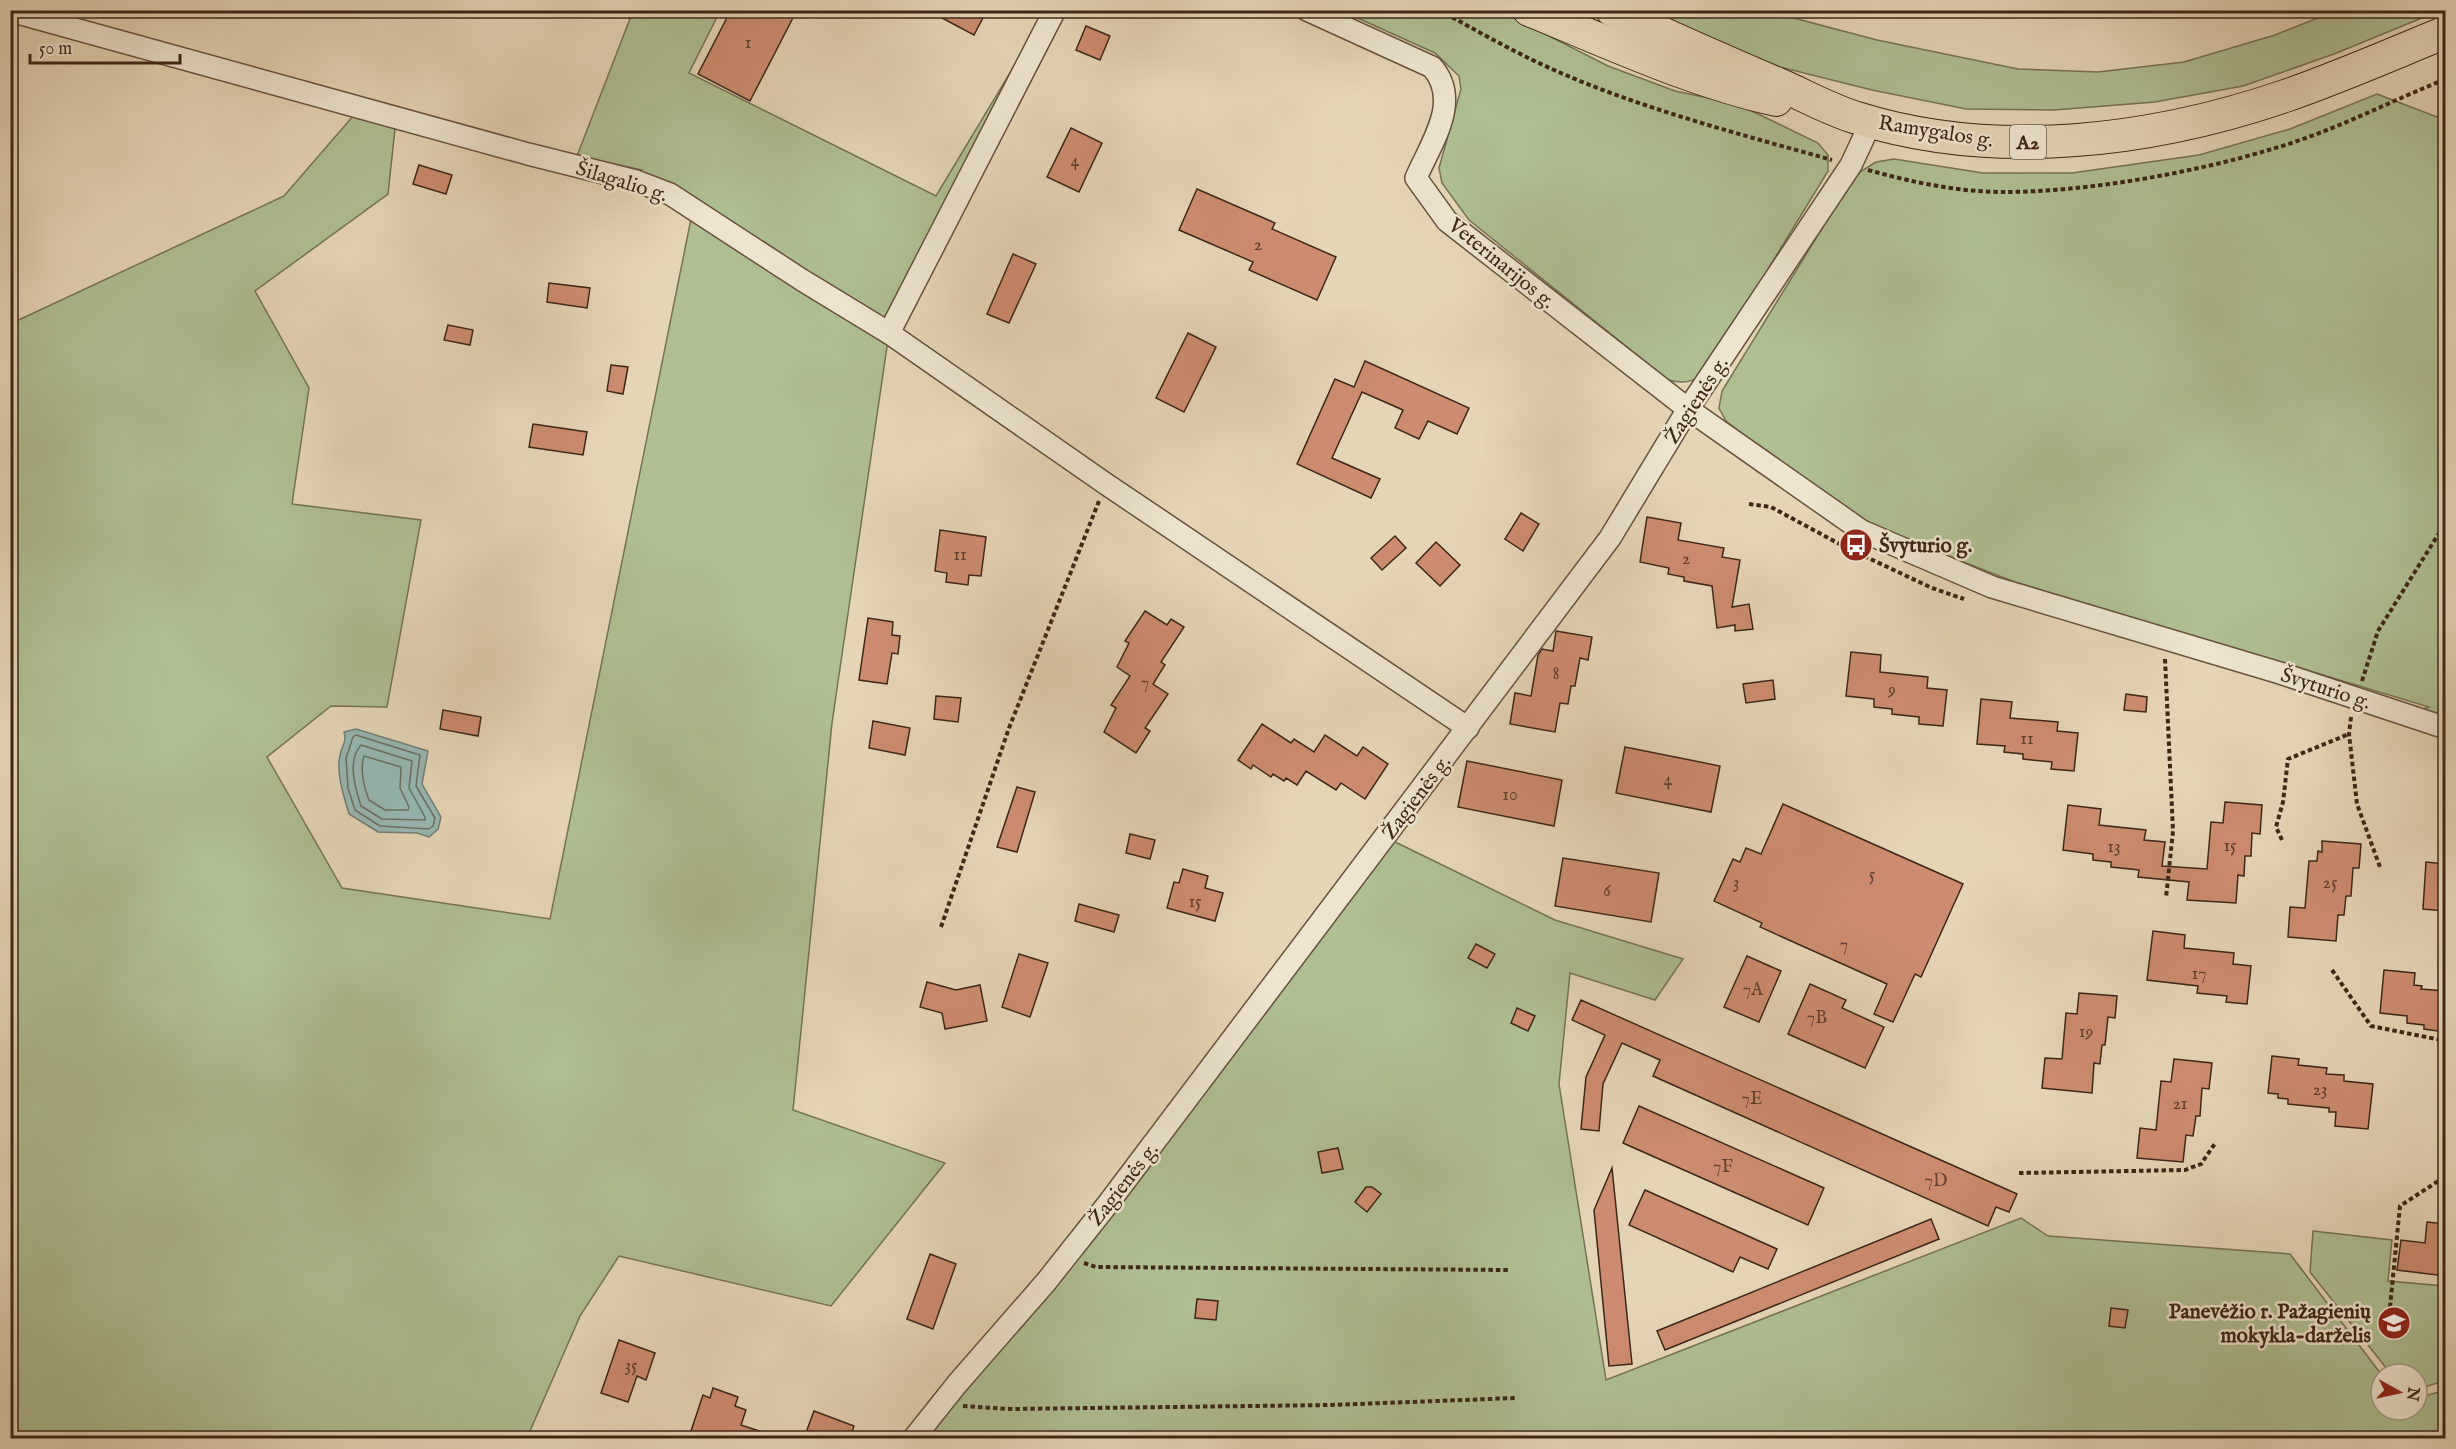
<svg xmlns="http://www.w3.org/2000/svg" width="2456" height="1449" font-family="'IM FELL English',serif">
<style>
.green{fill:#afbe93;stroke:#767255;stroke-width:1.5}
.water{fill:#96b8b3;stroke:#727e75;stroke-width:1.5}
.lines{fill:none;stroke-linecap:round;stroke-linejoin:round}
.shore{stroke:#6a7065;stroke-width:1.5}
.building{fill:#cd8c6f;stroke:#3d2717;stroke-width:1.5}
.minor-casing{stroke:#67523f;stroke-width:24}
.highway-casing{stroke:#3d2717;stroke-width:34}
.path{stroke:#3d2717;stroke-width:4;stroke-dasharray:4.5 3;stroke-linecap:butt}
.minor{stroke:#eee4d0;stroke-width:21}
.highway{stroke:#e5d5b7;stroke-width:32}
.labels{text-anchor:middle;stroke-width:5;stroke-linejoin:round;paint-order:stroke}
.number-label{font-size:18px;fill:#61402d}
.shield{fill:#eee4d0;stroke:#72604e;stroke-width:1.5}
.shield-label{font-size:20px;font-weight:bold;fill:#3d2717}
.street-label{font-size:21px;fill:#3d2717;stroke:#eee4d0}
.poi-label{font-size:21px;font-weight:bold;fill:#3d2717;stroke:#eee4d0;text-anchor:start}
</style>
<rect width="100%" height="100%" fill="#e5d5b7"/>
<filter id="stains"><feTurbulence type="fractalNoise" baseFrequency=".00333" numOctaves="4"/><feColorMatrix values="0 0 0 0 .2 0 0 0 0 .09 0 0 0 0 .02 0 0 0 .5 -.17"/></filter>
<radialGradient id="worn" r=".72"><stop offset=".6" stop-color="#630" stop-opacity="0"/><stop offset="1" stop-color="#630" stop-opacity=".3"/></radialGradient>
<g class="green">
<polygon points="633,11 720,11 689,73 936,196 1047,11 889,333 832,723 793,1110 945,1163 831,1306 619,1256 580,1316 527,1438 11,1438 10,324 284,196 360,108 528,154 395,129 388,194 255,291 309,388 292,504 421,520 387,707 331,706 267,757 342,888 550,919 693,209 636,181 642,170 577,156"/>
<path d="M1342 11H1500L1608 66 1675 91 1733 103 1756 113 1818 143 1828 155V171L1705 372C1692 383 1684 384 1668 380L1469 220 1442 183 1439 168 1461 89 1459 76 1435 53Z"/>
<polygon points="1643,11 1767,11 1877,40 2018,69 2098,72 2184,62 2275,35 2335,11 2439,11 2334,54 2243,86 2155,102 2054,110 1966,109 1872,90 1764,63"/>
<polygon points="2377,94 2445,120 2445,728 2406,715 2429,707 2015,582 1898,537 1837,507 1726,421 1719,408 1722,391 1855,175 1876,162 1894,159 1983,173 2072,173 2199,155 2290,129"/>
<polygon points="1389,839 1555,920 1683,959 1655,1000 1570,973 1559,1084 1606,1380 2021,1218 2048,1236 2290,1254 2381,1374 2381,1410 2417,1410 2417,1398 2446,1390 2445,1438 921,1438"/>
<polygon points="2313,1231 2392,1240 2388,1281 2445,1286 2445,1381 2417,1389 2417,1374 2391,1374 2310,1272"/>
</g>
<path class="water" d="M356 729 428 751 422 784 441 817 438 829 429 837 417 833 378 832 349 814C344 797 336 774 340 755 342 745 347 742 344 732Z"/>
<g class="lines">
<g class="shore">
<polygon points="356,735 420,755 416,786 435,818 433,826 429,829 380,826 355,810 348,788 346,758 353,737"/>
<path d="M361 745 412 761 409 788 425 817V820L382 819 361 806C355 788 347 760 361 745Z"/>
<path d="M364 756 401 767 400 788 409 807 408 810H385L369 800C364 787 360 769 364 756Z"/>
</g>
</g>
<g class="building">
<polygon points="731,10 797,10 750,101 698,74"/>
<polygon points="927,10 987,10 974,35"/>
<polygon points="1086,26 1110,36 1100,60 1076,50"/>
<polygon points="1071,128 1102,143 1079,192 1047,177"/>
<polygon points="419,165 452,175 446,194 413,184"/>
<polygon points="1197,189 1275,223 1272,229 1336,257 1317,300 1249,270 1253,262 1179,230"/>
<polygon points="1013,254 1036,264 1009,323 987,314"/>
<polygon points="549,283 590,288 587,308 547,302"/>
<polygon points="448,325 473,330 470,345 444,340"/>
<polygon points="1188,333 1216,347 1184,412 1156,398"/>
<polygon points="1365,361 1469,408 1457,434 1428,421 1419,439 1395,428 1403,410 1362,392 1332,458 1380,479 1371,498 1297,464 1335,379 1354,387"/>
<polygon points="611,365 628,367 623,394 607,391"/>
<polygon points="533,424 587,432 583,455 529,447"/>
<polygon points="1521,513 1539,524 1523,551 1505,539"/>
<polygon points="1647,517 1681,523 1678,540 1724,548 1722,557 1740,560 1732,607 1749,604 1753,629 1735,631 1735,625 1717,628 1712,586 1684,581 1684,577 1668,574 1669,568 1640,562"/>
<polygon points="940,530 986,537 981,576 969,575 968,585 946,582 947,573 935,571"/>
<polygon points="1395,536 1406,548 1382,570 1371,558"/>
<polygon points="1436,542 1460,565 1440,586 1416,563"/>
<polygon points="1145,611 1167,625 1171,619 1184,627 1161,662 1165,665 1153,684 1168,694 1145,728 1150,731 1136,753 1104,732 1116,708 1111,705 1130,676 1117,667 1129,643 1125,641"/>
<polygon points="868,618 893,622 892,635 900,636 898,654 892,653 887,684 859,680"/>
<polygon points="1556,631 1592,637 1588,660 1580,658 1575,686 1571,686 1568,704 1560,703 1555,732 1510,724 1515,693 1531,696 1538,655 1542,649 1553,651"/>
<polygon points="1851,652 1881,655 1880,672 1928,677 1927,688 1947,690 1943,726 1919,724 1919,717 1892,714 1892,709 1874,707 1874,699 1846,696"/>
<polygon points="1773,680 1775,699 1746,703 1743,684"/>
<polygon points="2126,694 2147,697 2146,712 2124,710"/>
<polygon points="936,696 961,698 958,722 934,719"/>
<polygon points="1981,699 2012,702 2010,718 2058,722 2057,731 2078,733 2074,771 2051,769 2052,762 2023,759 2023,754 2004,752 2005,746 1977,744"/>
<polygon points="443,710 481,717 478,736 440,729"/>
<polygon points="873,721 910,728 905,755 869,748"/>
<polygon points="1262,724 1291,743 1294,739 1314,752 1325,735 1357,756 1363,747 1388,764 1365,799 1341,783 1336,790 1306,771 1297,785 1286,778 1284,781 1273,774 1271,777 1253,765 1251,769 1238,760"/>
<polygon points="1625,747 1720,766 1711,812 1616,793"/>
<polygon points="1467,761 1562,780 1554,826 1458,807"/>
<polygon points="1017,787 1035,792 1017,852 997,847"/>
<polygon points="2225,802 2262,805 2260,834 2252,833 2251,856 2245,856 2244,876 2238,875 2236,903 2187,900 2189,882 2138,877 2139,870 2111,867 2111,862 2093,860 2093,854 2063,850 2068,805 2101,809 2099,825 2146,830 2144,840 2165,842 2162,866 2207,869 2211,822 2223,823"/>
<polygon points="1783,804 1963,884 1921,977 1915,974 1893,1022 1874,1014 1887,984 1760,927 1762,923 1714,901 1733,859 1740,862 1746,848 1761,854"/>
<polygon points="1130,834 1155,840 1150,859 1126,853"/>
<polygon points="2322,841 2361,844 2359,868 2353,868 2351,896 2346,896 2344,915 2338,915 2336,941 2288,937 2290,907 2305,908 2309,861 2317,861 2318,851 2322,852"/>
<polygon points="1563,858 1659,873 1651,922 1555,906"/>
<polygon points="2426,862 2445,864 2445,911 2423,909"/>
<polygon points="1183,869 1208,876 1205,888 1223,893 1215,921 1167,908 1174,882 1179,883"/>
<polygon points="1079,904 1119,915 1114,932 1075,921"/>
<polygon points="2153,931 2185,935 2184,948 2234,953 2233,964 2251,966 2247,1004 2226,1002 2227,996 2197,993 2198,986 2147,980"/>
<polygon points="1476,944 1495,954 1487,968 1468,958"/>
<polygon points="1019,954 1048,963 1030,1017 1002,1007"/>
<polygon points="1747,956 1781,971 1759,1022 1724,1007"/>
<polygon points="2384,970 2415,973 2414,985 2422,986 2421,989 2445,991 2445,1032 2424,1029 2424,1025 2407,1023 2407,1016 2380,1013"/>
<polygon points="927,982 956,990 980,985 987,1021 945,1029 942,1013 920,1007"/>
<polygon points="1810,984 1846,1000 1842,1008 1884,1027 1865,1068 1788,1034"/>
<polygon points="2079,993 2117,996 2115,1018 2108,1017 2105,1045 2102,1045 2100,1064 2094,1063 2092,1093 2042,1088 2045,1058 2062,1059 2066,1013 2077,1014"/>
<polygon points="1581,1000 2017,1194 2009,1212 1996,1207 1988,1226 1653,1076 1660,1060 1622,1043 1603,1084 1599,1131 1581,1129 1586,1077 1605,1035 1572,1020"/>
<polygon points="1517,1008 1535,1016 1528,1031 1511,1023"/>
<polygon points="2272,1056 2299,1059 2298,1065 2327,1068 2326,1074 2344,1075 2344,1081 2373,1084 2368,1129 2335,1126 2336,1112 2329,1112 2329,1108 2288,1104 2288,1099 2278,1098 2278,1094 2268,1093"/>
<polygon points="2174,1059 2212,1063 2209,1089 2202,1088 2200,1116 2196,1116 2193,1136 2186,1135 2183,1162 2137,1158 2140,1128 2156,1130 2161,1081 2171,1082"/>
<polygon points="1639,1106 1824,1188 1808,1225 1623,1143"/>
<polygon points="1338,1148 1343,1169 1322,1173 1318,1152"/>
<polygon points="1612,1168 1632,1364 1609,1366 1594,1210"/>
<polygon points="1366,1187 1372,1187 1381,1194 1367,1212 1355,1202"/>
<polygon points="1645,1190 1777,1249 1768,1269 1740,1257 1733,1272 1629,1225"/>
<polygon points="1931,1219 1939,1239 1665,1350 1657,1331"/>
<polygon points="2427,1222 2445,1224 2445,1276 2397,1270 2401,1240 2425,1243"/>
<polygon points="930,1254 956,1264 933,1329 907,1319"/>
<polygon points="1197,1299 1218,1301 1216,1320 1195,1318"/>
<polygon points="2111,1308 2128,1310 2125,1328 2109,1326"/>
<polygon points="619,1340 655,1353 646,1380 637,1376 628,1402 601,1393"/>
<polygon points="713,1388 738,1397 735,1406 746,1410 741,1425 772,1435 771,1438 704,1438 690,1434 703,1395 710,1398"/>
<polygon points="814,1411 854,1426 850,1438 804,1438"/>
</g>
<g class="lines">
<defs>
<g id="minor">
<path d="M1307 10 1432 67C1462 101 1431 143 1416 178L1447 221 1688 409 1862 531 1992 587 2280 673 2446 728"/>
<polyline points="10,11 528,154 636,181 670,194 802,280 889,333 1106,484 1468,728"/>
<polyline points="889,333 1055,10"/>
<polyline points="914,1438 957,1384 1046,1282 1107,1205 1610,538 1688,409 1851,165 1871,122"/>
</g>
<g id="highway">
<path d="M1529 10C1610 43 1691 81 1776 100"/>
<path d="M1612 10C1667 36 1722 60 1778 84 1804 95 1830 110 1857 118 1995 161 2150 142 2285 96 2340 77 2392 54 2446 32"/>
</g>
</defs>
<use href="#minor" class="minor-casing"/>
<use href="#highway" class="highway-casing"/>
<g class="path">
<path d="M1439 10C1479 32 1519 55 1561 73 1646 110 1743 135 1832 160"/>
<path d="M1868 170C1911 182 1958 192 2003 192 2086 192 2193 173 2272 149 2332 132 2388 102 2446 79"/>
<polyline points="1749,504 1771,507 1845,547 1932,588 1964,599"/>
<polyline points="2165,659 2173,831 2166,898"/>
<polyline points="2362,681 2378,631 2446,522"/>
<polyline points="2351,717 2349,734 2357,804 2380,867"/>
<polyline points="2282,840 2276,827 2283,802 2288,759 2349,734"/>
<polyline points="941,927 1009,728 1099,501"/>
<polyline points="2332,970 2371,1026 2446,1041"/>
<polyline points="2019,1173 2185,1170 2201,1164 2216,1142"/>
<polyline points="1084,1263 1096,1267 1508,1270"/>
<polyline points="2387,1337 2400,1206 2446,1176"/>
<polyline points="963,1406 1010,1409 1331,1405 1516,1398"/>
</g>
<use href="#minor" class="minor"/>
<use href="#highway" class="highway"/>
</g>
<defs>
<symbol id="bus-disc" viewBox="-11 -11 22 22"><circle r="9.5" fill="#8f2418" stroke="#eee4d0"/><path d="M-5-6H5V4H4V6H2V4H-2V6H-4V4H-5ZM-3.5-4V0h7V-4ZM-3.5 1.2v1.5H-2V1.2ZM2 1.2v1.5H3.5V1.2Z" fill="#fff"/></symbol>
<symbol id="school-disc" viewBox="-11 -11 22 22"><circle r="9.5" fill="#8f2418" stroke="#eee4d0"/><path d="M0-5L7-2L0 1L-7-2ZM-4 1L0 2.5L4 1V4Q0 6-4 4Z" fill="#fff"/></symbol>
</defs>
<g fill-rule="evenodd">
<use href="#bus-disc" x="1837" y="526" width="38" height="38"/>
<use href="#school-disc" x="2375" y="1304" width="38" height="38"/>
</g>
<g class="labels">
<g class="number-label">
<text x="748" y="48">1</text>
<text x="1075" y="166">4</text>
<text x="1258" y="250">2</text>
<text x="960" y="560">11</text>
<text x="1686" y="564">2</text>
<text x="1556" y="679">8</text>
<text x="1145" y="688">7</text>
<text x="1892" y="695">9</text>
<text x="2027" y="744">11</text>
<text x="1668" y="785">4</text>
<text x="1510" y="800">10</text>
<text x="2230" y="851">15</text>
<text x="2114" y="852">13</text>
<text x="1872" y="880">5</text>
<text x="1736" y="888">3</text>
<text x="2330" y="888">25</text>
<text x="1607" y="896">6</text>
<text x="1195" y="907">15</text>
<text x="1844" y="950">7</text>
<text x="2199" y="979">17</text>
<text x="1753" y="995">7A</text>
<text x="1817" y="1023">7B</text>
<text x="2086" y="1037">19</text>
<text x="2320" y="1095">23</text>
<text x="1752" y="1104">7E</text>
<text x="2180" y="1109">21</text>
<text x="1723" y="1172">7F</text>
<text x="1936" y="1186">7D</text>
<text x="631" y="1371">35</text>
</g>
<rect class="shield" x="2010" y="125" width="36" height="34" rx="4.5"/>
<g class="shield-label">
<text x="2028" y="149">A2</text>
</g>
<g class="street-label">
<text transform="translate(1936 131) rotate(9)" y="7">Ramygalos g.</text>
<text transform="translate(622 181) rotate(17)" y="7">Šilagalio g.</text>
<text transform="translate(1502 263) rotate(39)" y="7">Veterinarijos g.</text>
<text transform="translate(1696 400) rotate(-57)" y="7">Žagienės g.</text>
<text transform="translate(2326 688) rotate(18)" y="7">Švyturio g.</text>
<text transform="translate(1416 797) rotate(-53)" y="7">Žagienės g.</text>
<text transform="translate(1123 1184) rotate(-52)" y="7">Žagienės g.</text>
</g>
<g class="poi-label">
<text x="1879" y="552">Švyturio g.</text>
<text x="2371" y="1318" text-anchor="end">Panevėžio r. Pažagienių<tspan x="2371" dy="24">mokykla-darželis</tspan></text>
</g>
</g>
<rect width="2456" height="1449" fill="none" stroke="#e5d5b7" stroke-width="36"/>
<rect x="12" y="12" width="2432" height="1425" fill="none" stroke="#3d2717" stroke-width="3"/>
<rect x="18" y="18" width="2420" height="1413" fill="none" stroke="#3d2717" stroke-width="1.5"/>
<g transform="translate(2399 1392) rotate(98)"><circle r="28" fill="#eee4d0" stroke="#a79886" stroke-width="1.5"/>
<path d="M0-4.5L10 22L0 15L-10 22Z" fill="#8f2418"/>
<text y="-9" font-size="16" font-weight="bold" text-anchor="middle" fill="#3d2717">N</text>
</g>
<path d="M30 54v9h150v-9" fill="none" stroke="#3d2717" stroke-width="3"/>
<text x="39" y="54" font-size="18" fill="#3d2717" stroke="#eee4d0" stroke-width="4.5" paint-order="stroke">50 m</text>
<rect width="100%" height="100%" filter="url(#stains)"/>
<rect width="100%" height="100%" fill="url(#worn)"/>
</svg>
